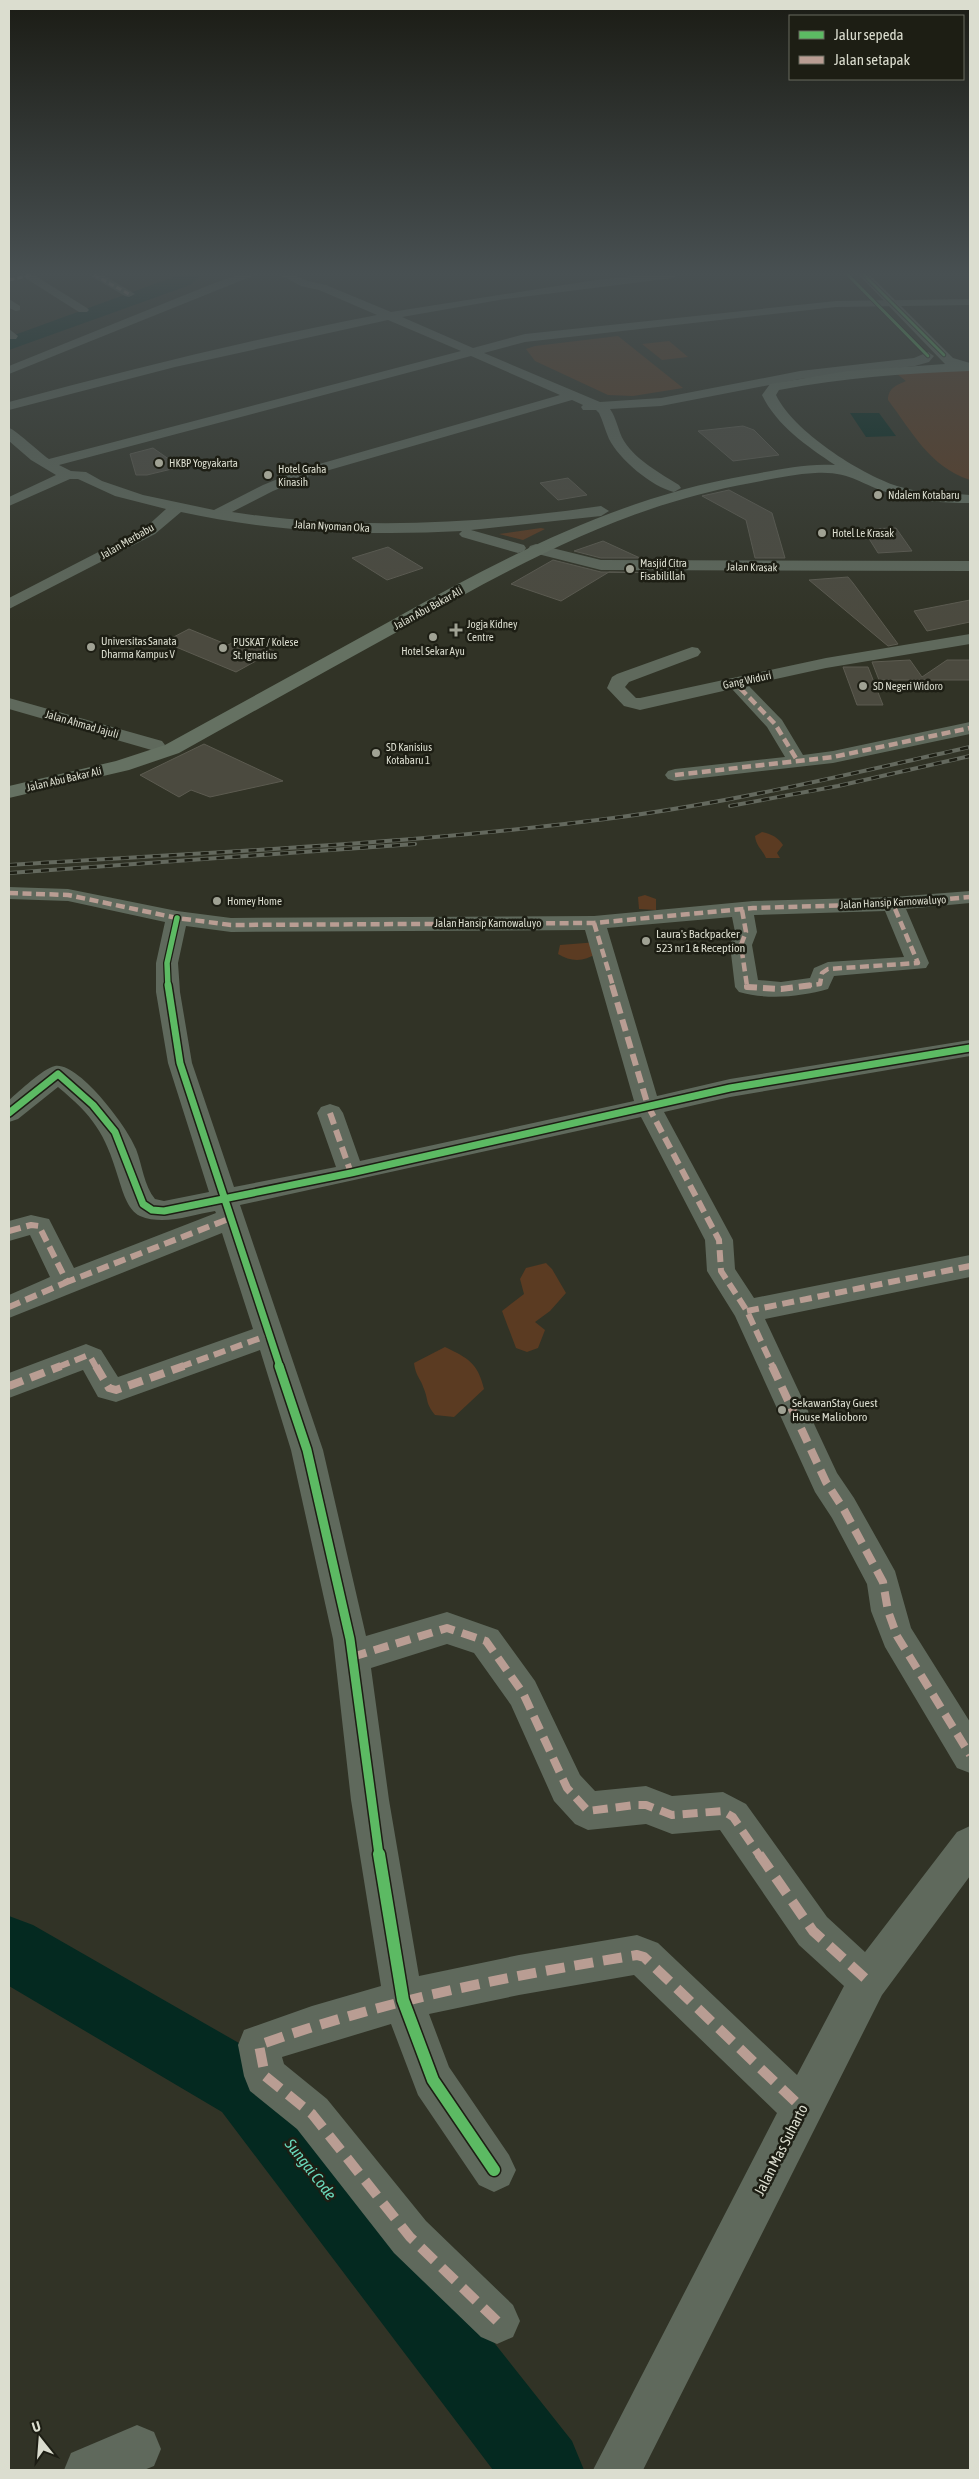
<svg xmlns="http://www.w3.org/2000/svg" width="979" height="2479" font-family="'Asap Condensed',sans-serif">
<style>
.green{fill:#5b3b22}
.water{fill:#042920}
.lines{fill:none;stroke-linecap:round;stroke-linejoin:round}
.river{fill:#042920;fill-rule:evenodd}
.building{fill:#4b4a3f;stroke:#5c5b50}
.minor{fill:#5f695c;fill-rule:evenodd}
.major{fill:#657162;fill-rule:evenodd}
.rail-casing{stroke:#64695e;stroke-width:4}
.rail{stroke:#1d1e14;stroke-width:2.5;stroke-dasharray:8;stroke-linecap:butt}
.quiet-far5{stroke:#b99d93;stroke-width:3;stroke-dasharray:5.5 3;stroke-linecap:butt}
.quiet-far4{stroke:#b99d93;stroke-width:4;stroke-dasharray:8 4;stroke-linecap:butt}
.quiet-far3{stroke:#b99d93;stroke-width:4.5;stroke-dasharray:9 4.5;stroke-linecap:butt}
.quiet-far2{stroke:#b99d93;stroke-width:6;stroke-dasharray:12 6;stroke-linecap:butt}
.quiet-far1{stroke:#b99d93;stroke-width:8;stroke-dasharray:15 8;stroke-linecap:butt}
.quiet{stroke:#b99d93;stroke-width:10;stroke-dasharray:19 10;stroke-linecap:butt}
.cycleway-far4-casing{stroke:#1d1e14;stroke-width:4.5}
.cycleway-far3-casing{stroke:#1d1e14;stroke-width:8}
.cycleway-far2-casing{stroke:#1d1e14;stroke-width:10}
.cycleway-far1-casing{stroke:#1d1e14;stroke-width:12}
.cycleway-casing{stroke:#1d1e14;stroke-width:15}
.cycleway-far4{stroke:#5cba63;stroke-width:3}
.cycleway-far3{stroke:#5cba63;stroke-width:5.5}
.cycleway-far2{stroke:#5cba63;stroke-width:7}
.cycleway-far1{stroke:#5cba63;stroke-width:9}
.cycleway{stroke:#5cba63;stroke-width:12}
.poi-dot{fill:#a0a294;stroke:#1d1e14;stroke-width:2}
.labels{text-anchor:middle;stroke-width:5;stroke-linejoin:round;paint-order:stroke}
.far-poi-label{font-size:11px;fill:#dbddcf;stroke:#1d1e14;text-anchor:start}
.far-street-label{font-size:11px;fill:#dbddcf;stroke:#1d1e14}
.poi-label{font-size:12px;fill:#dbddcf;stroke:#1d1e14;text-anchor:start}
.near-street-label{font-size:15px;fill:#dbddcf;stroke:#1d1e14}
.near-water-label{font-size:16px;font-style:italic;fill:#69d7ba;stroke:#1d1e14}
</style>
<rect width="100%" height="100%" fill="#313326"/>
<g class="green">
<polygon points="618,336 683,388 633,396 608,395 535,361 526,349 535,346"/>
<polygon points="669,341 688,357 662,360 642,344"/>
<path d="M970 370V480C929 466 913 433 888 400 888 388 897 385 906 381L897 374Z"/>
<polygon points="541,528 545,529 523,540 499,534"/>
<path d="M762 832C771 834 778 837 783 845L777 853 780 858H766C762 849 756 846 755 836Z"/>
<polygon points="645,895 656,899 656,910 639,909 638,897"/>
<path d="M598 942 597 953C584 962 571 962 558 954L560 945Z"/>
<polygon points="546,1263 552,1269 566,1293 550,1311 535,1322 545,1330 538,1348 527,1352 516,1348 502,1311 524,1294 520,1279 526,1268"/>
<path d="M445 1347C468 1358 478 1363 484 1389L454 1417 435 1415C425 1402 429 1402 424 1389 420 1377 416 1377 414 1363Z"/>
</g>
<polygon class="water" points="850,413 879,413 896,436 866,437"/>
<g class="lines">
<g class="river">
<polygon points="179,275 201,275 190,285 9,350 9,337"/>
<polygon points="9,1916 33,1925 272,2062 572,2441 584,2470 493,2470 222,2112 9,1986"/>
</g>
</g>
<g class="building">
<polygon points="743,426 754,430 779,455 733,461 698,431"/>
<polygon points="153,448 180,467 147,475 136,475 130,454"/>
<polygon points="568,478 587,495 558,500 540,483"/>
<polygon points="729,490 772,513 785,558 755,558 746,520 702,496"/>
<polygon points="896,528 912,551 878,553 863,529"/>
<polygon points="603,541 640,558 601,558 574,551"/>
<polygon points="388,547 423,568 387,580 352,558"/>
<polygon points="553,560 601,572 671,573 609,572 561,601 511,584"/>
<polygon points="848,577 853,583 898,644 888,646 809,580"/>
<polygon points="970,600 970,622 927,631 914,611"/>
<polygon points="189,629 228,645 241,638 274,651 236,672 164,642"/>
<polygon points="910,660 922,677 947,660 970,660 970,680 879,680 872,662"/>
<polygon points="843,667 868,667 883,705 857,705"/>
<polygon points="204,744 283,781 210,797 191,790 179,797 140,775"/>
</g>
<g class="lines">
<g class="minor">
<polygon points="34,275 87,308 89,310 87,312 79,312 22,276"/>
<polygon points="89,275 103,275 135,294 129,297 125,296"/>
<polygon points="238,275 255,275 9,374 9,366 212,284"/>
<path d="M280 275H294L308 281 326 285 391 312 589 281 641 275H678L673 278 505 299 402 317 473 348 525 334 836 301 970 299V305L836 307 525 342 484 353 600 402 661 398 800 371 914 358 928 352 934 356 929 362 915 366 800 379 661 406 610 409C617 419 618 431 624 441 637 461 660 473 679 485L681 488 674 492C652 487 619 459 609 439 605 430 603 421 599 413L596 410H583L581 407 583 405 572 400 312 475 273 491 232 512C355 531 478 524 601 506L609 511 601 516 471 530 524 545 526 548 524 551 518 553 462 537 459 534 462 531C368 536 271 532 181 512L155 534 9 609V598L145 528 166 509 115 496 78 479H70L9 506V497L56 475 31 460 9 441V428C15 429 40 453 49 459L461 351 388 320 175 367 9 410V402C131 369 253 339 377 315L319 290 301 286ZM471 356 560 395 302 469 263 485 214 510 143 495 102 481 86 472 71 471 59 465Z"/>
<polygon points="9,299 20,306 20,310 16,311 9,308"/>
<polygon points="9,329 18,336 16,339 9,339"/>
<polygon points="536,544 601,560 970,561 970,571 601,570 530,552 528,549 530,546"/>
<polygon points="970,634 970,644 826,668 748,685 782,720 803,755 833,751 970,722 970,734 833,763 675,781 668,779 665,775 668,771 675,769 785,757 767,727 732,689 640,710 624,706 607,688 612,677 617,674 692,647 698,648 701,652 698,656 629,682 625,687 636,698 640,698 826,658"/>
<polygon points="9,698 162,741 165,745 162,749 155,751 9,709"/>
<path d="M9 887 68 889 177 911 231 918 594 916 753 901 893 897 970 891V903L906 909 929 963 926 968 834 976 828 989C800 997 767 1000 739 992L735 987 730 945 735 932 732 917 607 928 657 1096 730 1079 970 1040V1056L730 1097 664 1112 733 1240 735 1269 754 1298 970 1255V1277L765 1319 837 1473 854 1498 895 1571 911 1628 970 1722V1773L957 1768 885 1647 871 1611 867 1584 832 1518 815 1492 735 1316 707 1271 705 1240 641 1117 240 1205 323 1450 366 1636 447 1612 498 1630 535 1681 580 1775 595 1791 646 1786 672 1796 723 1792 746 1804 827 1917 865 1952 957 1832 970 1826V1876L882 1995 643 2470H593L777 2113 634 1975 519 1995 429 2014 449 2067 509 2155 516 2170 509 2185 494 2192 479 2185 418 2095 391 2024 282 2057 284 2064 327 2099 426 2221 513 2305 520 2321 513 2337 497 2344 481 2337 394 2253 297 2129 250 2091 244 2076 238 2045 244 2030 312 2006 381 1986 351 1800 333 1639 291 1450 260 1350 116 1402 98 1397 83 1370 9 1398V1373L86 1344 101 1350 118 1377 253 1329 222 1233 9 1318V1295L50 1277 30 1235 9 1241V1221L31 1215 49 1219 74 1268 216 1213 215 1211C191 1215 164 1226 140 1216 127 1210 122 1189 118 1177 105 1133 93 1116 58 1087L18 1119 9 1122V1100C20 1091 42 1069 55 1066 79 1062 128 1128 136 1149 142 1164 144 1186 155 1199L164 1201 209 1192 168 1063 156 992V963L165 922 68 901 9 899ZM885 911 904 957 828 962 814 968 810 978 781 982 758 980 752 945 757 932 754 915ZM186 926 231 932 585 930 634 1101 360 1161 343 1113 339 1107 330 1104 321 1107 317 1113 336 1167 234 1187 192 1063 180 992 178 963ZM447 1644 474 1653 511 1705 554 1801 575 1824 588 1830 646 1824 672 1834 720 1830 799 1945 844 1986 797 2075 658 1943 637 1935 519 1955 419 1976 389 1800 371 1668Z"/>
<polygon points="137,2425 154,2432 161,2449 154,2466 144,2470 64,2470 71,2453"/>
</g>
<path class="major" d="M859 275H870L953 358 970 363V371C906 373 843 378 779 390L776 395C793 431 860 474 897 486 921 494 946 493 970 495V503C943 503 915 501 889 493 859 484 851 471 815 473 794 474 772 479 751 483 623 506 518 564 406 627 330 669 254 711 179 753L129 770 9 798V786L116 761 165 745C241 703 318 661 394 619 510 555 616 498 749 475 777 470 806 463 835 465 807 446 777 426 762 395L770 384 848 371 945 364Z"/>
<defs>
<g id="rail">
<polyline points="730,806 838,786 970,756"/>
<path d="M9 865C213 852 418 844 621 817 739 801 854 773 970 747"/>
<polyline points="9,873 415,844"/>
</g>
</defs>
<use href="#rail" class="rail-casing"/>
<use href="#rail" class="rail"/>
<g class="quiet-far5">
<polyline points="94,275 129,294"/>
<polyline points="9,280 32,275"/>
</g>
<polyline class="quiet-far4" points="736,683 742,689"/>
<g class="quiet-far3">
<polyline points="740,688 775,724 797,760"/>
<polyline points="675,775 833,757 970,728"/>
<polyline points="9,893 68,895 177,918 231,925 594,923 753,908 893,904 970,897"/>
<polyline points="742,910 746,932 741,945 747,986"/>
<polyline points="594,923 613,986"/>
<polyline points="803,986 820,984 822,973 828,969 918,963 893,904"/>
</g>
<g class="quiet-far2">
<polyline points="612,985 648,1106 719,1240 721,1271 747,1311 773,1367"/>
<polyline points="747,985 747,987 781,989 813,985"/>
<polyline points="330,1113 351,1173"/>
<polyline points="9,1231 31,1225 39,1226 67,1282 231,1218"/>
<polyline points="9,1307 67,1282"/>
<polyline points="747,1311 970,1266"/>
<polyline points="58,1367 86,1356 91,1358 96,1367"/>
<polyline points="180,1367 269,1335"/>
</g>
<g class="quiet-far1">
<polyline points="96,1366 109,1388 116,1390 184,1366"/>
<polyline points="772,1366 826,1482 843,1508 883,1582 888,1611 897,1636 970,1755"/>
<polyline points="9,1386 61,1366"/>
<polyline points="352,1657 447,1628 486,1641 523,1693 567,1788 588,1811 635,1805 646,1805 672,1815 723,1811 733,1817 759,1855"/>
</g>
<g class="quiet">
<polyline points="759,1854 813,1931 868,1981"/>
<path d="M497 2321 410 2237 312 2114 265 2076 259 2045C382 2001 508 1976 637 1955L644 1957 803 2109"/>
</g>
<defs>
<g id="cycleway-far4">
<polyline points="848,275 928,356"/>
<polyline points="864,275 944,355"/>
</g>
<polyline id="cycleway-far3" points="168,986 167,963 177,918"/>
<g id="cycleway-far2">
<polyline points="168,985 180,1063 280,1367"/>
<polyline points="9,1113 58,1074 93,1105 115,1132 143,1204 152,1210 164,1211 351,1173 730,1088 970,1048"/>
</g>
<polyline id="cycleway-far1" points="279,1366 307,1450 350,1639 379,1855"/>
<polyline id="cycleway" points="379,1854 403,2000 433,2080 494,2170"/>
</defs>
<use href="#cycleway-far4" class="cycleway-far4-casing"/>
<use href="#cycleway-far3" class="cycleway-far3-casing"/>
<use href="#cycleway-far2" class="cycleway-far2-casing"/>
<use href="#cycleway-far1" class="cycleway-far1-casing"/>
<use href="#cycleway" class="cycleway-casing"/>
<use href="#cycleway-far4" class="cycleway-far4"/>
<use href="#cycleway-far3" class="cycleway-far3"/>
<use href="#cycleway-far2" class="cycleway-far2"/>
<use href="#cycleway-far1" class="cycleway-far1"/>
<use href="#cycleway" class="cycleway"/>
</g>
<linearGradient id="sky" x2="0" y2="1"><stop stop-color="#1b1c15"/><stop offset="0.44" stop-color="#485052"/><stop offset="1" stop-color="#485052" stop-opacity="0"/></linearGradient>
<rect width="979" height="622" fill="url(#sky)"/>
<g class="poi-dot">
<circle cx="159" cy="463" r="5"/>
<circle cx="268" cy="475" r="5"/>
<circle cx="878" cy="495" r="5"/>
<circle cx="822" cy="533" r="5"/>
<circle cx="630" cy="569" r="5"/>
<path d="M453.5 622.5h5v5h5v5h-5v5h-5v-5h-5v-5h5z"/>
<circle cx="433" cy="637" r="5"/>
<circle cx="91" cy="647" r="5"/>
<circle cx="223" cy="648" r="5"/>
<circle cx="863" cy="686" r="5"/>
<circle cx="376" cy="753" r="5"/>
<circle cx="217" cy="901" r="5"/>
<circle cx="646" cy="941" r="5"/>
<circle cx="782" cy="1410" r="5"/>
</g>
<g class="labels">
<g class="far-poi-label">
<text x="169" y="467">HKBP Yogyakarta</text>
<text x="278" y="473">Hotel Graha<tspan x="278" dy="13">Kinasih</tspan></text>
<text x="888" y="499">Ndalem Kotabaru</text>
<text x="832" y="537">Hotel Le Krasak</text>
<text x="640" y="567">Masjid Citra<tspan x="640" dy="13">Fisabilillah</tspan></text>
<text x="467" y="628">Jogja Kidney<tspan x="467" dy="13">Centre</tspan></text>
<text x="101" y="645">Universitas Sanata<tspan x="101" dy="13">Dharma Kampus V</tspan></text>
<text x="233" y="646">PUSKAT / Kolese<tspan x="233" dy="13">St. Ignatius</tspan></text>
<text x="433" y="655" text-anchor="middle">Hotel Sekar Ayu</text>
<text x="873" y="690">SD Negeri Widoro</text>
<text x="386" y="751">SD Kanisius<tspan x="386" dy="13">Kotabaru 1</tspan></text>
<text x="227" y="905">Homey Home</text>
</g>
<g class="far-street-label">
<text transform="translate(332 526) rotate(3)" y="4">Jalan Nyoman Oka</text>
<text transform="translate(127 541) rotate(-30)" y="4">Jalan Merbabu</text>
<text transform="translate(752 567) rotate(1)" y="4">Jalan Krasak</text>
<text transform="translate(428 608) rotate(-29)" y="4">Jalan Abu Bakar Ali</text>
<text transform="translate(747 680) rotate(-12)" y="4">Gang Widuri</text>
<text transform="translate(82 724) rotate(16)" y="4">Jalan Ahmad Jajuli</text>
<text transform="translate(64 779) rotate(-13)" y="4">Jalan Abu Bakar Ali</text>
<text transform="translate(893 902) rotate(-3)" y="4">Jalan Hansip Karnowaluyo</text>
<text x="488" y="927">Jalan Hansip Karnowaluyo</text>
</g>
<g class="poi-label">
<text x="656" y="938">Laura's Backpacker<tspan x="656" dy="14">523 nr 1 &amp; Reception</tspan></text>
<text x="792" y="1407">SekawanStay Guest<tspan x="792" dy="14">House Malioboro</tspan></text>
</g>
<g class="near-street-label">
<text transform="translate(781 2150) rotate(-63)" y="5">Jalan Mas Suharto</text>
</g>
<g class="near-water-label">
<text transform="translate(311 2169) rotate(52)" y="6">Sungai Code</text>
</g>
</g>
<rect width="979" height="2479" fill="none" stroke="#dbddcf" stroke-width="20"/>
<rect x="789" y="15" width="175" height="65" fill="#1d1e14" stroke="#696a5f"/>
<rect x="799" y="31" width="25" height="8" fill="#5cba63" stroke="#696a5f"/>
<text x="834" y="40" font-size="15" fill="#dbddcf">Jalur sepeda</text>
<rect x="799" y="56" width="25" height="8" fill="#b99d93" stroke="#696a5f"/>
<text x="834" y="65" font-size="15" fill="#dbddcf">Jalan setapak</text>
<g transform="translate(40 2439) rotate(343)" stroke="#1d1e14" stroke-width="4" paint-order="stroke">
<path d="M0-4L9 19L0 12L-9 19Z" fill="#dbddcf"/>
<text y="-8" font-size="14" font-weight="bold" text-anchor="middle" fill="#dbddcf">U</text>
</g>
</svg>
